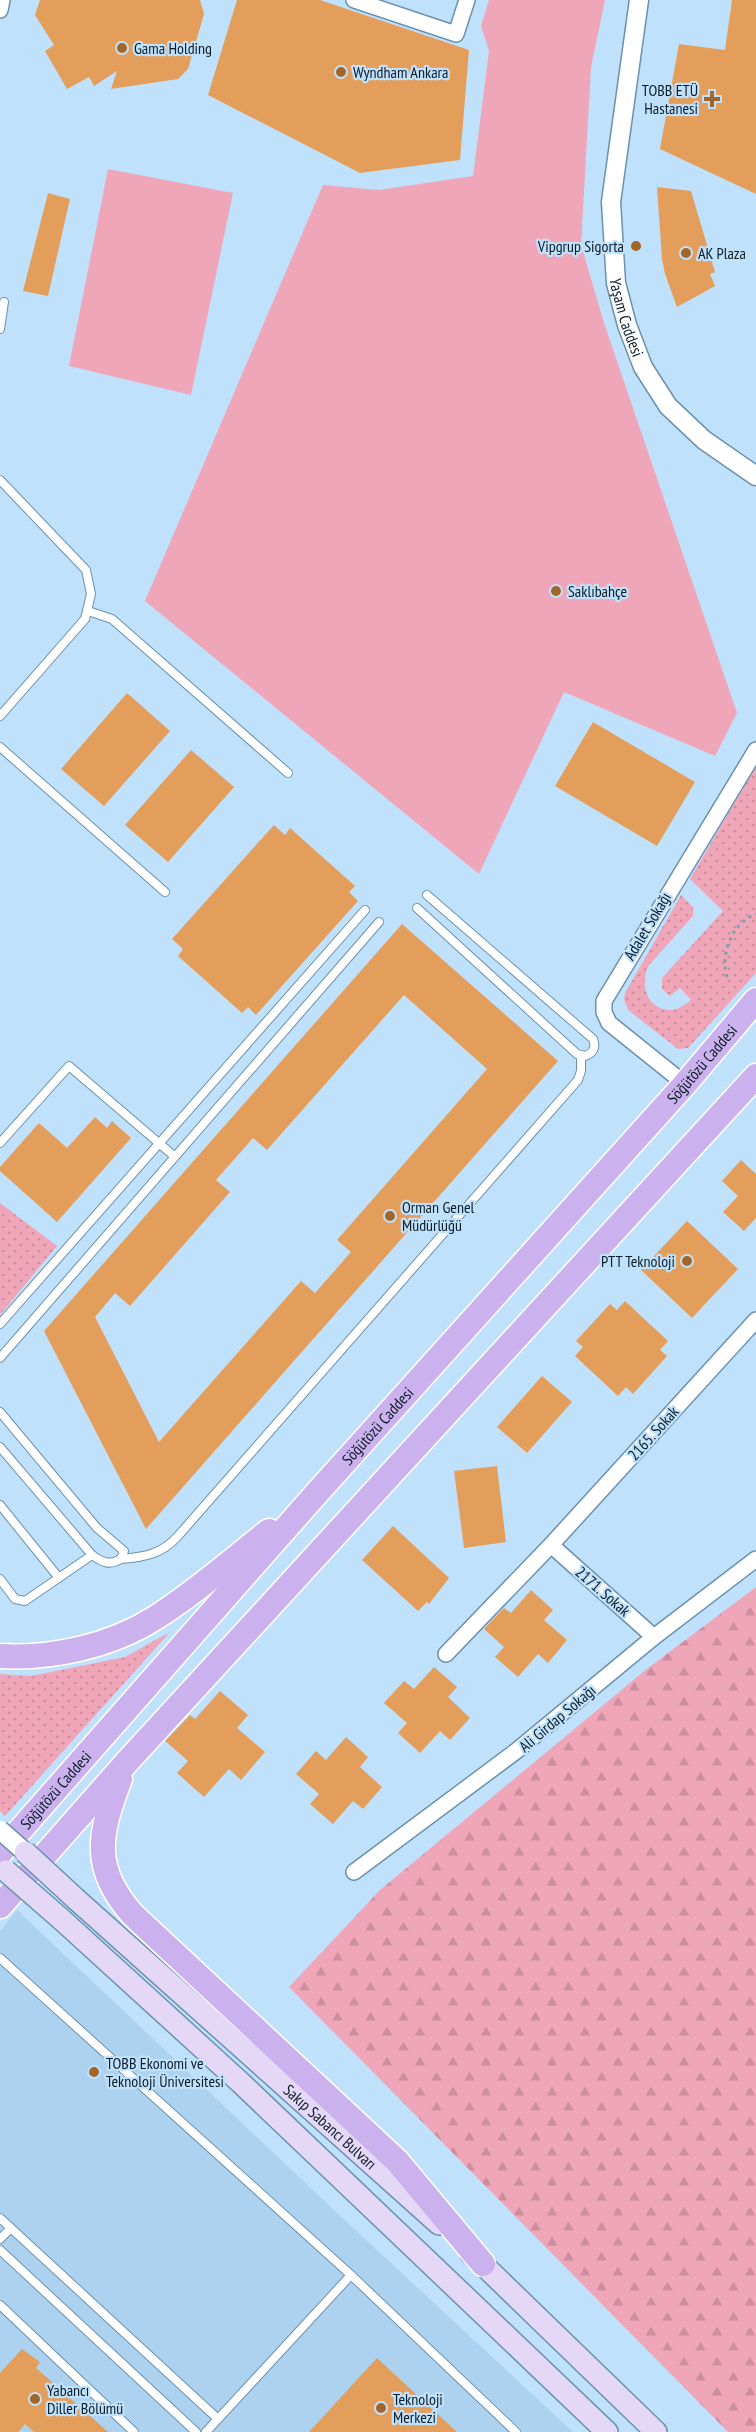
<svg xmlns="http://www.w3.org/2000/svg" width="756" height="2432" font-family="'PT Sans Narrow',sans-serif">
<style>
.built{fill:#add2f0}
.grass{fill:url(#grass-dots)}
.forest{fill:url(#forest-firs)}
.park{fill:#f0a6b9}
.building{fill:#e49e5c;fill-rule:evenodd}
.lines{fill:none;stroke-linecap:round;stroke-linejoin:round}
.service-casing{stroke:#6a91af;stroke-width:10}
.minor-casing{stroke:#6a91af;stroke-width:18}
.tertiary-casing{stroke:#6a91af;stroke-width:21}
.secondary-casing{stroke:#6a91af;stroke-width:24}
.primary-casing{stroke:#fff;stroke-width:27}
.path{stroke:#829db2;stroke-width:3;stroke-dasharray:3 4.5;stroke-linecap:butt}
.service{stroke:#fff;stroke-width:8}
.minor{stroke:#fff;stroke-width:15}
.tertiary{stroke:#fff;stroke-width:18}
.secondary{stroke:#e5d8f7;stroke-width:21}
.primary{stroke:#cbb1ee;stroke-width:24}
.tertiary-bridge-casing{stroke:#6a91af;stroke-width:21;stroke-linecap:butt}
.secondary-bridge-casing{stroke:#6a91af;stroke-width:24;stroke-linecap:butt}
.tertiary-bridge{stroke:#fff;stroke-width:18}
.secondary-bridge{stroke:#e5d8f7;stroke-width:21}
.poi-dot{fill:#a36629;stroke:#c0e1fb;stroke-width:2}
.labels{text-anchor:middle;stroke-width:4.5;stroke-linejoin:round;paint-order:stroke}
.poi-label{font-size:16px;fill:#0c1c27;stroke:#c0e1fb;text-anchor:start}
.street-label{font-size:16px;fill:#0c1c27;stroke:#c0e1fb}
</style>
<defs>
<pattern id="grass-dots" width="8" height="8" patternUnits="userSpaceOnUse" patternTransform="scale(1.5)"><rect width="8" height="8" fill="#f0a6b9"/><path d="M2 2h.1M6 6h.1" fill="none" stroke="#cd8e9f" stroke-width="1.8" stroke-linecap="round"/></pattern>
<pattern id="forest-firs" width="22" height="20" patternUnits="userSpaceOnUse" patternTransform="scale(1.5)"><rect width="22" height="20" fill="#f0a6b9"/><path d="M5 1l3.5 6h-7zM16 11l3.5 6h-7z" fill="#cd8e9f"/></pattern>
</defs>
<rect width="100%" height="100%" fill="#c0e1fb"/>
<polygon class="built" points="17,1910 336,2212 573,2432 0,2432 0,1931"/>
<g class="grass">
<path d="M756 766V973L688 1048 678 1049 628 1010 624 999 625 993 681 895 693 907V916L649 965C640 981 645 1009 669 1010 677 1011 685 1004 691 1000L680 988 670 996 662 989V978L723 911 690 879Z"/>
<polygon points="0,1203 57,1246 0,1315"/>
<polygon points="170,1632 5,1816 0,1811 0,1674 31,1676 125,1657"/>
</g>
<polygon class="forest" points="756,1587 756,2432 728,2432 289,1987 380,1890 648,1668"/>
<g class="park">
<polygon points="489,0 605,0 591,67 581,245 605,326 737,713 715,756 564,692 479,874 145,601 323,185 379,190 473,176 489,51 481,26"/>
<polygon points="108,169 233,193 191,395 69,366"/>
</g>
<g class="building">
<polygon points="40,0 200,0 204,14 188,69 178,79 111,89 117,71 94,86 89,77 67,89 45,51 54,45 35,15"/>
<polygon points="237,0 320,0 469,50 460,160 360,173 208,95"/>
<polygon points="732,0 756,0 756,194 660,149 679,44 725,50"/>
<polygon points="657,187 691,191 715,272 710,274 715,286 677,307 665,274 662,259"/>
<polygon points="48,193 70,199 48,296 23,291"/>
<polygon points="127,693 170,731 104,806 61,769"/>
<polygon points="593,722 695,782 657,846 555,786"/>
<polygon points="191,750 234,787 168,862 125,825"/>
<polygon points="274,825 285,835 290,828 355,886 349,892 358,901 256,1015 248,1007 242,1013 178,956 183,949 172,939"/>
<path d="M402 924 558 1061 146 1529 44 1331ZM404 995 487 1069 337 1240 351 1252 315 1293 301 1281 159 1442 95 1317 115 1293 130 1306 230 1192 216 1180 253 1138 267 1150Z"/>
<polygon points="95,1117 107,1128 112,1121 131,1138 57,1222 0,1171 0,1167 39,1123 67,1148"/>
<polygon points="741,1160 756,1174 756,1218 744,1231 723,1212 738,1196 722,1181"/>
<polygon points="687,1221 738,1269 692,1318 641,1270"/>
<polygon points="625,1301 668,1341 660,1350 667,1356 633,1394 626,1387 618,1396 575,1356 583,1347 576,1341 610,1304 617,1310"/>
<polygon points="542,1376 572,1402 527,1453 497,1427"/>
<polygon points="497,1466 506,1542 464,1548 454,1471"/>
<polygon points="393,1526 449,1578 429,1604 427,1602 418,1611 362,1560"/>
<polygon points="531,1590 553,1610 544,1620 567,1640 548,1663 538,1654 518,1677 495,1657 504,1647 484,1629 504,1608 511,1613"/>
<polygon points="434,1667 457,1687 448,1697 470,1718 450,1740 440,1731 420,1753 398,1733 407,1723 384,1703 404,1681 414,1689"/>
<polygon points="220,1691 248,1715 237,1728 265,1752 241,1780 229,1769 204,1797 177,1773 188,1761 165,1741 190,1715 195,1719"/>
<polygon points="346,1737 368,1757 360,1767 382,1787 363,1809 353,1801 333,1824 310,1804 319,1794 296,1774 316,1751 326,1760"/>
<polygon points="22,2349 40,2362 36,2368 108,2432 34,2432 25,2424 18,2432 0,2432 0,2373"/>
<polygon points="377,2358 457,2432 309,2432"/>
</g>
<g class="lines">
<defs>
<g id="service">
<polyline points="0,329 4,302"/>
<polyline points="0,480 86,570 91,594 85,619 0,716"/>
<polyline points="88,611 112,619 288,773"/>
<polyline points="0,747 165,892"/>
<path d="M417 908 577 1054 585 1056C594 1053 596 1047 593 1039L427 895"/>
<polyline points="0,1143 69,1066 174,1156"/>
<polyline points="0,1324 365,910"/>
<polyline points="0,1358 379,922"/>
<path d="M0 1412 97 1528 124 1551 121 1559C109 1566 102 1562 92 1555L0 1447"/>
<polyline points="0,1505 59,1578"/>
<path d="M121 1559C145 1557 162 1554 178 1536L578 1080 581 1071V1056"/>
<polyline points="0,1579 15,1599 25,1601 92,1555"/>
<polyline points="0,1958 351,2275 516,2432"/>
<polyline points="0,2218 218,2419"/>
<polyline points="0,2239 11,2228"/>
<polyline points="0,2250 196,2432"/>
<polyline points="0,2305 134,2432"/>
<polyline points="206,2432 351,2275"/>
</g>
<g id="minor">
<polyline points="354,0 456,34 467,0"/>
<polyline points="0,10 2,0"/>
<polyline points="685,1084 609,1023 604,1012 604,1001 756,750"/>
<polyline points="551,1545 654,1637"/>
<polyline points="446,1654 551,1545 756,1320"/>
<polyline points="354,1872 515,1752 654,1637 756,1559"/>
</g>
<g id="tertiary">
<path id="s1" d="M639 0 611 202 616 283 627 325 643 367 668 406 704 440 756 476"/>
</g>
<g id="secondary">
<path id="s2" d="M77 1900 439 2224"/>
<polyline points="61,1919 241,2083 607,2432"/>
<polyline points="471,2253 656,2432"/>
</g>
<g id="primary">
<path d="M0 1656C52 1659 111 1646 155 1618 195 1593 232 1560 269 1531"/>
<path d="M120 1779C99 1834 91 1868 133 1915L397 2161 483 2264"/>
<path id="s3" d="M0 1853 316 1494 685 1084 756 1000"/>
<polyline points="0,1906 126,1763 756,1076"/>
</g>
</defs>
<use href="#service" class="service-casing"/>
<use href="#minor" class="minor-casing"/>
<use href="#tertiary" class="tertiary-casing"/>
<use href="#secondary" class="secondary-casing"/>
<use href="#primary" class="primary-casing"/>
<path class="path" d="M727 977C720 953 732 923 756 914"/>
<use href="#service" class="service"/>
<use href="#minor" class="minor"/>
<use href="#tertiary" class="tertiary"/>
<use href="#secondary" class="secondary"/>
<use href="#primary" class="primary"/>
<defs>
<polyline id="tertiary-bridge" points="0,1830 25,1852"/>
<g id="secondary-bridge">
<polyline points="25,1852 77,1900"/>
<polyline points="6,1871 61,1919"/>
</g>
</defs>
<use href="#tertiary-bridge" class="tertiary-bridge-casing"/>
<use href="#secondary-bridge" class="secondary-bridge-casing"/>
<use href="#tertiary-bridge" class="tertiary-bridge"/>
<use href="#secondary-bridge" class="secondary-bridge"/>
</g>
<g class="poi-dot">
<circle cx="122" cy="48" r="6"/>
<circle cx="341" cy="72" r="6"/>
<path d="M709 90h6v6h6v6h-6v6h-6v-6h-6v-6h6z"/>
<circle cx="636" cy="246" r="6"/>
<circle cx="686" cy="253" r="6"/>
<circle cx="556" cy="591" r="6"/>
<circle cx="390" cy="1216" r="6"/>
<circle cx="687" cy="1261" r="6"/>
<circle cx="94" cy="2072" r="6"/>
<circle cx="35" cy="2399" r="6"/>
<circle cx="381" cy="2408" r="6"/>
</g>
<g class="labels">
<g class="poi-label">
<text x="134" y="54">Gama Holding</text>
<text x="353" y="78">Wyndham Ankara</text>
<text x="698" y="96" text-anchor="end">TOBB ETÜ<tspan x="698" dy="18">Hastanesi</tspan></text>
<text x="624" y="252" text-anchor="end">Vipgrup Sigorta</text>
<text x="698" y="259">AK Plaza</text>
<text x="568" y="597">Saklıbahçe</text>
<text x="402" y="1213">Orman Genel<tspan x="402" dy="18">Müdürlüğü</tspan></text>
<text x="675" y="1267" text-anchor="end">PTT Teknoloji</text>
<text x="106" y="2069">TOBB Ekonomi ve<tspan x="106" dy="18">Teknoloji Üniversitesi</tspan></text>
<text x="47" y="2396">Yabancı<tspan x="47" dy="18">Diller Bölümü</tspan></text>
<text x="393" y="2405">Teknoloji<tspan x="393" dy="18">Merkezi</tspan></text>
</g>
<g class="street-label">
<text dy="6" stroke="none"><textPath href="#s1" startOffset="321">Yaşam Caddesi</textPath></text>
<text transform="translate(647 926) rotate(-59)" y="6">Adalet Sokağı</text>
<text dy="6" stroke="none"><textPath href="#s3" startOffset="1056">Söğütözü Caddesi</textPath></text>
<text dy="6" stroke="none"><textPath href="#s3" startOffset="570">Söğütözü Caddesi</textPath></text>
<text transform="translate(653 1433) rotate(-48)" y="6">2165. Sokak</text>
<text transform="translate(603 1591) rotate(41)" y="6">2171. Sokak</text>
<text transform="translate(557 1718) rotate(-40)" y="6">Ali Girdap Sokağı</text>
<text dy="6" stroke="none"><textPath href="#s3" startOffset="84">Söğütözü Caddesi</textPath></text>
<text dy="6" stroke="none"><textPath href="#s2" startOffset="340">Sakıp Sabancı Bulvarı</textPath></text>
</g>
</g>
</svg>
